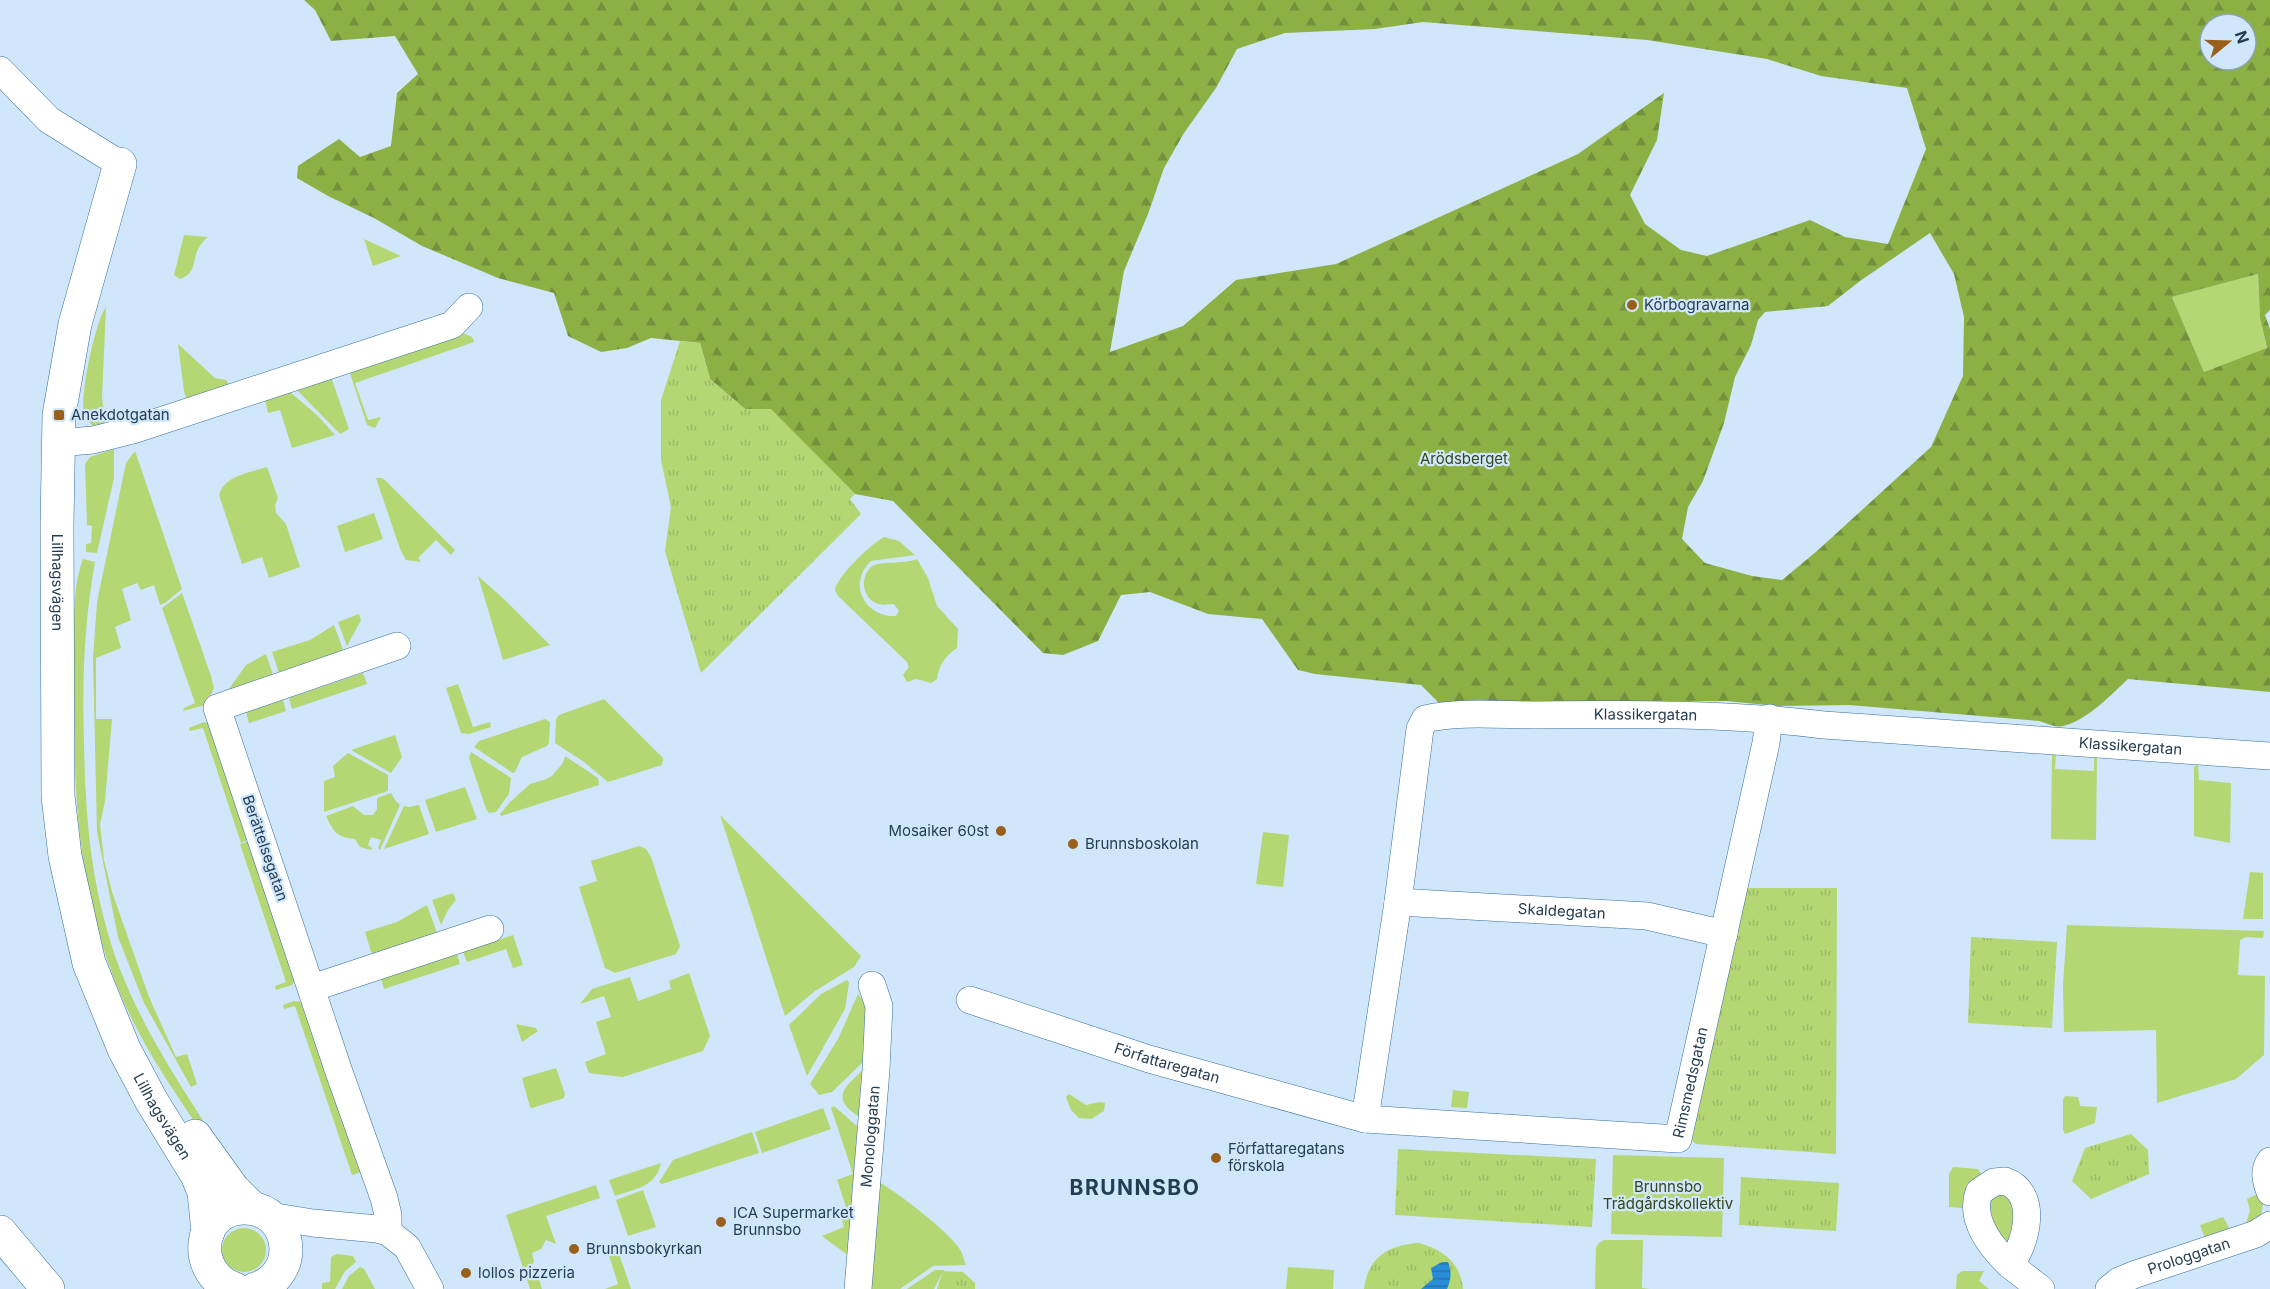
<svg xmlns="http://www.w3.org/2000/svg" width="2270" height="1289" font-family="Inter,sans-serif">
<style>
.green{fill:#b4d774}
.forest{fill:url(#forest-firs);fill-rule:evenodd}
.park{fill:url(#park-tufts)}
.water{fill:url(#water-rules)}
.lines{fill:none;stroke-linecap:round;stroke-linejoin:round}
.minor-casing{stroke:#376e9a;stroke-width:28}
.major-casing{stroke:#376e9a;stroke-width:34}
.highway-casing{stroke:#376e9a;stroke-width:34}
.minor{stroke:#fff;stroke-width:27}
.major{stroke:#fff;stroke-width:33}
.highway{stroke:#fff;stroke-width:33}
.poi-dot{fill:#99601c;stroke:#d0e6fb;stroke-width:2}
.labels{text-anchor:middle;stroke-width:4.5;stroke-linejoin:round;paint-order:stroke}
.poi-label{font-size:15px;fill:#253d51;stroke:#d0e6fb;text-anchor:start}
.park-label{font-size:15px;fill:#36451a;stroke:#d0e6fb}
.street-label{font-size:15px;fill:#253d51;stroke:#d0e6fb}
.district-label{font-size:21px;font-weight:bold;letter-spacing:1.5px;fill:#253d51;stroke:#d0e6fb}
</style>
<defs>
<pattern id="forest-firs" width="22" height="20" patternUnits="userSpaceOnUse" patternTransform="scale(1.5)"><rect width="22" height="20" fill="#8db045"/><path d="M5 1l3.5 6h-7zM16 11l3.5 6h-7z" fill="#73903c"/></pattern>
<pattern id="park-tufts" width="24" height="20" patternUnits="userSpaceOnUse" patternTransform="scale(1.5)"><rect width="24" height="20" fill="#b4d774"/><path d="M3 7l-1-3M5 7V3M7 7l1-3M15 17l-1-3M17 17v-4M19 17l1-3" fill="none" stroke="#9bb966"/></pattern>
<pattern id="water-rules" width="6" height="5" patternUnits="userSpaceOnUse" patternTransform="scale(1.5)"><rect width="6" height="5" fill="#288dd6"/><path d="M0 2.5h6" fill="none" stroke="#2274b0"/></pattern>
</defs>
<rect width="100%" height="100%" fill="#d0e6fb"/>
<g class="green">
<path d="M184 235 208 237C204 240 200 245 198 249 192 261 197 273 180 279L174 275Z"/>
<polygon points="364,239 401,256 373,266"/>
<polygon points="2258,274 2260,318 2267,349 2204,372 2172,297"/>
<path d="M106 307 102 398 106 426 94 427 84 417C80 395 94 325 106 307Z"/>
<polygon points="463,333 472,337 474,342 355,383 368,420 381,417 375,428 367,425 349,370"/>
<polygon points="178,344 215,378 226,380 229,384 188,404 184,391"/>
<polygon points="331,377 349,429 340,434 296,389"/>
<polygon points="289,391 318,416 335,435 292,448 280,410 268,413 265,400"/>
<polygon points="114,449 114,478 97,553 86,552 86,544 91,543 92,526 87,525 85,464 90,457"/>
<polygon points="135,451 182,589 165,603 160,605 154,585 141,590 137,583 122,589 131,620 115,627 121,648 96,658 96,719 112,719 105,801 100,824 104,860 112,892 149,997 176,1057 187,1054 197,1084 191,1087 144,1003 118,937 97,832 93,658 97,602 126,463"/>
<path d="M267 467 278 498 275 505 276 513 286 524 300 567 269 578 262 557 242 564 219 495C225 475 250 473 267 467Z"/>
<polygon points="376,478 382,478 386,481 455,550 451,555 436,540 418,558 421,562 406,560 400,549"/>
<polygon points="374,513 383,539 345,552 337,526"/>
<path d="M884 537 899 541 915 555 871 561C846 585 867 618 896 616L899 611 894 604C888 604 882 606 876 603 862 597 860 577 871 567 879 560 903 565 917 559L928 578 937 606 958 629 957 648C945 656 939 665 937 679L931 683 916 679 907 682 903 675 909 667 907 662 838 596 835 590C837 576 872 543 884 537Z"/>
<path d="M83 559 95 562C84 623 82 682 84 743 85 809 90 874 109 937 127 998 161 1055 195 1108 214 1138 239 1185 272 1202L271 1204C244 1203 214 1151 200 1130 179 1098 156 1066 138 1031 79 919 73 808 74 685 75 649 70 591 83 559Z"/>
<polygon points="478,576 505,600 550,645 503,660"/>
<polygon points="182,593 211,676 214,688 210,697 207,699 209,704 183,711 184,708 195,703 162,608"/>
<polygon points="359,614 361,620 347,646 338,622"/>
<polygon points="334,625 345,655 280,676 272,652 310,640"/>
<polygon points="266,654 274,678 232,691 229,689 246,665"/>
<polygon points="363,673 367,684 292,709 289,698"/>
<polygon points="458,684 473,727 490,722 491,727 469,734 461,733 446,688"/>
<polygon points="604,699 663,758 662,765 608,782 584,762 555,743 556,719 559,715"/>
<polygon points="283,700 286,711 249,723 246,712"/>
<polygon points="545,719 550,722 549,743 547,746 522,757 515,772 513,773 474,747 479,741"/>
<polygon points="204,722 210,724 252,838 241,843 203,728 190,731 189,728"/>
<polygon points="395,735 402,757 391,773 351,750"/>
<polygon points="471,752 511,778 509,794 496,812 489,813 486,809 469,758"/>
<polygon points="348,753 388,775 388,791 324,812 324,781 335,777 333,766"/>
<polygon points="2052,753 2056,754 2055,769 2094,771 2094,756 2097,755 2096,840 2051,839"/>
<polygon points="565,756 598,778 599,785 501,816 500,814 510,802 530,784 544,780 552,776 563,763"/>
<polygon points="2197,765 2198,765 2199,780 2231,783 2230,843 2194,836 2194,767"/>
<polygon points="465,787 477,819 436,832 425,800"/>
<path d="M391 793 395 800 400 805 380 850 378 848 381 840 371 837 368 845 372 848 371 850 360 847 355 839C337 837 334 833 326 816L353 806 364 815H373L377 809V798Z"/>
<polygon points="419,805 429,834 384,849 404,806 409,807"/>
<polygon points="720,815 861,956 854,967 815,991 785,1016"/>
<polygon points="1263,832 1289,835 1283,887 1256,884"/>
<polygon points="252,840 295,981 292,985 276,990 275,986 286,982 240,844"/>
<polygon points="639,846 646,849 651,857 680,946 676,954 615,973 605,968 579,887 597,881 591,861"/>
<polygon points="2250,872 2263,873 2263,919 2243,919"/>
<polygon points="453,893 456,900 448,910 441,925 432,900"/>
<polygon points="427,905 437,933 372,955 365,932 397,922"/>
<polygon points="2067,925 2264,931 2263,938 2246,937 2240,940 2238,975 2265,976 2264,1055 2236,1079 2157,1103 2156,1030 2064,1032 2063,985"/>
<polygon points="513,935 523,965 513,968 506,949 467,962 463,952"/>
<polygon points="457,954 460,964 384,989 381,979"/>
<polygon points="689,973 710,1036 703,1051 623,1077 589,1073 585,1062 606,1054 596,1022 611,1017 604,996 580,1004 592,989 630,977 638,1001 671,989 669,981"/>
<polygon points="847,980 849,983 845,1009 807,1076 789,1025 821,994"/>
<polygon points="858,994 867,1006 867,1058 832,1092 819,1095 810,1084 838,1039"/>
<polygon points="294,1001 302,1002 364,1171 352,1175 295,1006 284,1009 283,1005"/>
<polygon points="516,1024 536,1028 538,1031 522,1042"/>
<polygon points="556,1068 565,1094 564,1098 532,1108 530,1107 522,1078"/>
<path d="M863 1070 859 1117C831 1098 843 1088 863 1070Z"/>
<polygon points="1453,1090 1469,1092 1467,1108 1451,1107"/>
<polygon points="1069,1094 1086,1105 1100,1102 1105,1103 1104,1111 1091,1119 1079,1118 1071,1110 1066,1097"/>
<polygon points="2065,1096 2078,1097 2080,1106 2097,1107 2095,1123 2065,1134 2063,1130 2063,1100"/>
<polygon points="834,1106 860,1129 849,1256 822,1236 844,1227 840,1213 847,1210 837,1180 853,1174 831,1108"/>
<polygon points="823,1108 831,1129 762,1153 755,1132"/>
<polygon points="752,1132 759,1153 662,1184 659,1182 673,1160"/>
<polygon points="1613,1155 1724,1158 1722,1237 1611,1234"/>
<path d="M661 1163C656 1187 635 1189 615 1196L609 1180Z"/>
<polygon points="1953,1167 1978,1169 1982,1175 1964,1198 1962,1208 1949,1207 1949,1174"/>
<path d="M877 1181C896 1191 951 1233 961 1251 963 1255 964 1261 966 1265L933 1266 900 1289H869Z"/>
<polygon points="596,1185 600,1198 546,1216 556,1244 546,1240 541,1249 532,1253 534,1261 529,1273 539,1279 542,1289 530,1289 506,1215"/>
<polygon points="643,1190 656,1227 628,1236 616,1200"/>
<polygon points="2001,1190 2018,1207 2007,1248 1986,1221 1990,1196"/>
<polygon points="2259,1193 2263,1204 2261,1217 2245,1227 2250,1210 2247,1199"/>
<polygon points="2223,1217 2231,1231 2206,1241 2200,1225"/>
<circle cx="244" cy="1250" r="22"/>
<polygon points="1604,1240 1643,1240 1642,1288 1650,1289 1595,1289 1596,1247 1599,1243"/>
<polygon points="615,1242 631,1289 605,1289 618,1284 606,1246"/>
<polygon points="337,1254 353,1256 356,1262 345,1271 335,1289 322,1289 322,1283 330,1282 331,1257"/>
<polygon points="360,1267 364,1269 375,1289 342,1289 349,1276"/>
<polygon points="1288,1267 1334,1270 1333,1289 1286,1289"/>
<polygon points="935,1270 944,1270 934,1289 907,1289"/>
<polygon points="1962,1271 1984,1271 1979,1281 1989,1289 1956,1289 1957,1275"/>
</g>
<path class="forest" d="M304 0H2270V310L2265 315 2270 329V692L2128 679C2111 695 2086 721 2063 726 2056 728 2046 723 2039 721L1849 705 1777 706 1726 701 1439 703 1421 685 1315 674 1298 670 1262 619 1208 614 1150 592 1121 595 1098 641 1063 655 1043 653 893 501 855 494 771 410 745 409 710 379 700 343 651 338 627 348 601 352 568 336 554 293 498 278 422 246 374 218 328 196 297 178 298 166 339 139 360 157 391 146 397 93 418 74 395 36 331 41 315 10ZM1423 22 1647 40 1767 59 1821 76 1907 88 1926 149 1888 244 1845 237 1810 220 1707 256 1681 250 1645 224 1630 195 1657 140 1664 93 1578 154 1336 264 1236 280 1183 326 1110 352 1124 271 1148 214 1164 168 1184 133 1216 88 1237 49 1285 33 1375 29ZM2210 24H2246V60H2210ZM1930 233 1954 274 1964 317 1963 376 1931 447 1817 551 1782 580 1752 576 1705 563 1682 539 1688 507 1703 481 1724 423 1735 377 1751 345 1758 320 1765 312 1828 306 1860 281ZM2258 274 2260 318 2267 348 2204 372 2172 297Z"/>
<g class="park">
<polygon points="680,341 700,343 710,379 745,409 771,409 855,494 850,499 861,514 701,673 665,551 671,507 661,460 661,400"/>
<polygon points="1739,888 1837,888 1836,1154 1696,1144 1687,1136"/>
<polygon points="1971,937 2057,942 2052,1028 1968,1023"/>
<polygon points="2131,1134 2148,1150 2149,1174 2091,1199 2072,1181 2085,1148"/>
<polygon points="1398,1149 1596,1159 1592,1227 1395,1215"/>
<polygon points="1741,1177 1839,1183 1836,1231 1739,1225"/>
<path d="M1419 1243C1442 1249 1461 1263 1463 1289H1364C1368 1257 1388 1245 1419 1243Z"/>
<polygon points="943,1271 963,1272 975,1283 975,1289 937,1289"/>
</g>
<path class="water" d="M1442 1262H1448C1452 1272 1451 1280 1447 1289H1421L1433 1279 1431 1268Z"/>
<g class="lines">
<defs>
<g id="minor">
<polyline points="0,70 49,120 120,164"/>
<polyline points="58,443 93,440 133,430 452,325 469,307"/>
<path id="s1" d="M1398 902 1647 916 1724 934"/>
<polyline points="312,988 490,929"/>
<path id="s2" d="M970 1000 1149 1059 1365 1119 1678 1139 1766 743 1769 718"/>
<path id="s3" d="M1365 1119 1398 902 1420 729 1425 719C1456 711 1503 715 1535 715 1632 714 1729 713 1824 725L2270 756"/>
<path d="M2270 1161C2263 1171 2266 1181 2270 1192"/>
<path d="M2005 1181C2039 1193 2027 1243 2010 1265 1990 1246 1969 1220 1979 1192L1994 1182Z"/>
<polyline points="270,1216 313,1223 377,1229 388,1232 407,1247 430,1289"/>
<polyline points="388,1232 388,1215 384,1198 339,1072 217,708 397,646"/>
<polyline points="2010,1265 2041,1289"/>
<path id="s4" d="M858 1289 876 1070 879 1006 872 985"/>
<path id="s5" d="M2109 1289 2119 1281 2136 1274 2256 1234 2270 1225"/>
</g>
<g id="major">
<path id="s6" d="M120 164 75 324 59 415 57 525 58 796 65 856 89 963 124 1049 151 1100 197 1175 204 1192 208 1232"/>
<polyline points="195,1136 233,1189 252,1208"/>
<path d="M235 1289C191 1275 196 1209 243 1208 292 1206 303 1275 255 1289"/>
</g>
<polyline id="highway" points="0,1232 48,1289"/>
</defs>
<use href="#minor" class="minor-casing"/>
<use href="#major" class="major-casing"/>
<use href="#highway" class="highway-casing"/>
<use href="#minor" class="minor"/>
<use href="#major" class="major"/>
<use href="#highway" class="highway"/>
</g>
<g class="poi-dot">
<circle cx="1632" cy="305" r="6"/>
<rect x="53" y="409" width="12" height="12" rx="3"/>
<circle cx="1001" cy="831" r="6"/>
<circle cx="1073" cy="844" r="6"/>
<circle cx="1216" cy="1158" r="6"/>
<circle cx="721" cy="1222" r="6"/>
<circle cx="574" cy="1249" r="6"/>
<circle cx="466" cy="1273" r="6"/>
</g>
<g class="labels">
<g class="poi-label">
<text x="1644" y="310">Körbogravarna</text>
<text x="71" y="420">Anekdotgatan</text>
<text x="989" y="836" text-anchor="end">Mosaiker 60st</text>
<text x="1085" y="849">Brunnsboskolan</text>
<text x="1228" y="1154">Författaregatans<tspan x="1228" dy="17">förskola</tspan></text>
<text x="733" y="1218">ICA Supermarket<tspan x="733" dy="17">Brunnsbo</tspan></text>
<text x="586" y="1254">Brunnsbokyrkan</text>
<text x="478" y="1278">lollos pizzeria</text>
</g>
<g class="park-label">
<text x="1464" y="464">Arödsberget</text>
<text x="1668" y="1192">Brunnsbo<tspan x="1668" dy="17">Trädgårdskollektiv</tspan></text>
</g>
<g class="street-label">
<text dy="5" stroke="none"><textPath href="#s6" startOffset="426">Lillhagsvägen</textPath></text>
<text dy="5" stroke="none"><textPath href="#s3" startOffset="626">Klassikergatan</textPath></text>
<text dy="5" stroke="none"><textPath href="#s3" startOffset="1112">Klassikergatan</textPath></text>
<text transform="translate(265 848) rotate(71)" y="5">Berättelsegatan</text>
<text dy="5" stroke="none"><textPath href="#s1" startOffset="164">Skaldegatan</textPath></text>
<text dy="5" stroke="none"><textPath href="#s2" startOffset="207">Författaregatan</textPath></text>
<text dy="5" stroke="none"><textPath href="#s2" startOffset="784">Rimsmedsgatan</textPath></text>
<text dy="5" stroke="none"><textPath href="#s6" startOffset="980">Lillhagsvägen</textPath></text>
<text dy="5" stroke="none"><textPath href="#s4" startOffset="153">Monologgatan</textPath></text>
<text dy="5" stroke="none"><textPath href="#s5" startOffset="87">Prologgatan</textPath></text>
</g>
<g class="district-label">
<text x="1135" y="1195">BRUNNSBO</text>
</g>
</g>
<g transform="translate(2228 42) rotate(71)"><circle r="28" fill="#d0e6fb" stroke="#8ca2b7" stroke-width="1.5"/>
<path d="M0-4.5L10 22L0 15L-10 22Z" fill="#99601c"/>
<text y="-9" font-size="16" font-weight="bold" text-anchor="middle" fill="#253d51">N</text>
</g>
</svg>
